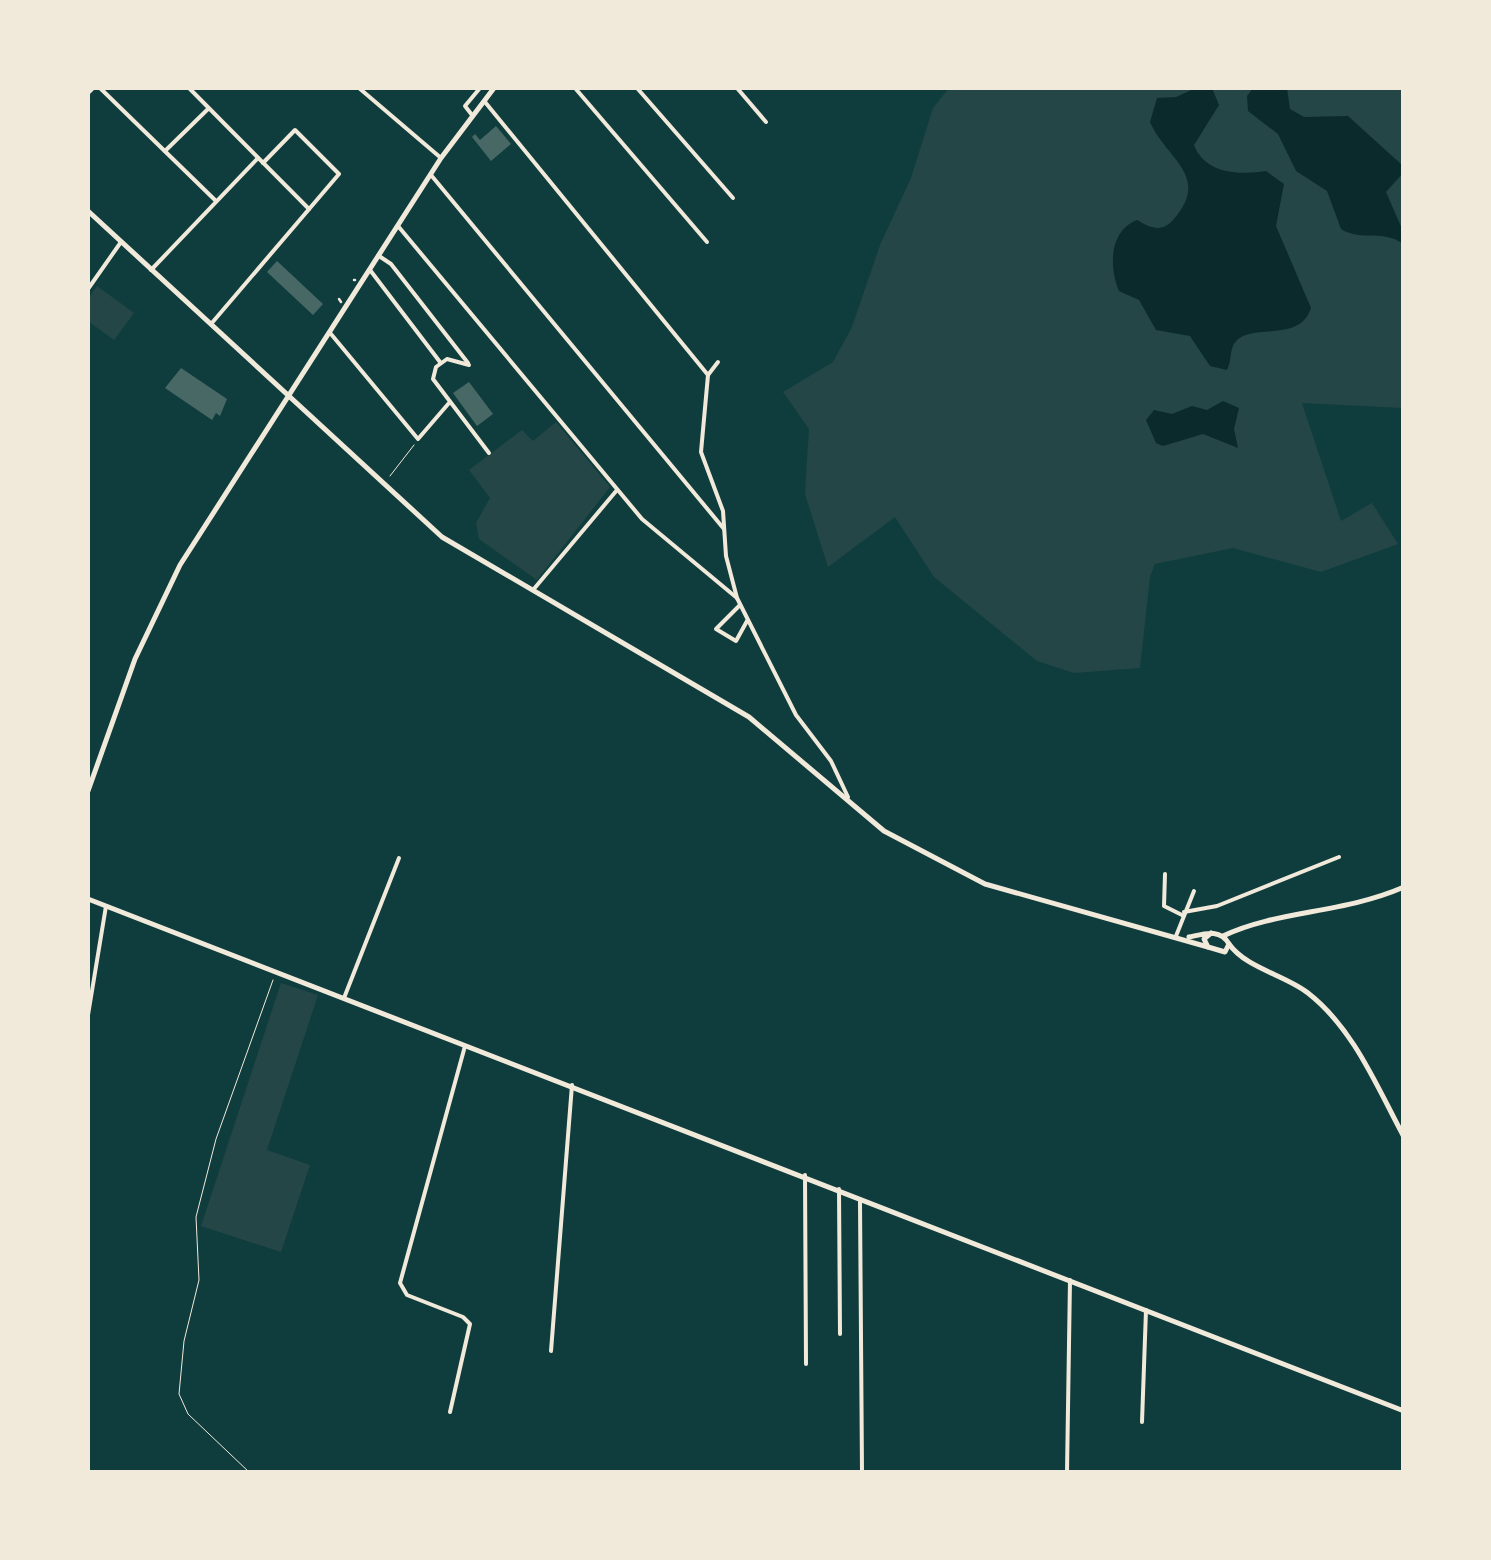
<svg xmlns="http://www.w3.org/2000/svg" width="1491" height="1560" font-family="'PT Sans Narrow',sans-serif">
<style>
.green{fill:#244646}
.water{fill:#0a2a2b}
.building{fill:#486865}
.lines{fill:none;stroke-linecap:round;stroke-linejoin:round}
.path{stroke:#f1e9da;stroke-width:1}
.pedestrian{stroke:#f1e9da;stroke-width:2.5}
.minor{stroke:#f1e9da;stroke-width:4}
.tertiary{stroke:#f1e9da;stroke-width:5}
.secondary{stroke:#f1e9da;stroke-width:5}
.primary{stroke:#f1e9da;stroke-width:5}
</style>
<rect width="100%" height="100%" fill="#0f3d3e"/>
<g class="green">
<polygon points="949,88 1403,88 1403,408 1302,403 1341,521 1372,503 1398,544 1321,572 1233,548 1155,564 1150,577 1140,668 1074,673 1037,661 934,577 895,517 828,567 805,494 809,429 783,392 833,362 852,327 880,245 911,178 933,108"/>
<polygon points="97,286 134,313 114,340 88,321 88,299"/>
<polygon points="556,422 610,487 537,580 479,539 476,523 490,498 469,470 522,430 533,441"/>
<polygon points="281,983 318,995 267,1150 310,1165 281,1252 201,1226"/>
</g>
<g class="water">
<path d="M1196 88H1212L1219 105 1194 145C1205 174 1239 175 1266 171L1284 184 1276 226 1311 308C1299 346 1245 319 1233 346 1230 353 1231 362 1227 370L1210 366 1190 336 1156 330 1139 300 1119 291C1109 267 1109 231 1137 220 1151 228 1161 233 1173 220 1212 176 1166 159 1150 122L1157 98 1176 97Z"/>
<path d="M1253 88H1287L1290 109 1304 117 1348 116 1401 164 1403 173 1386 192 1403 231V244C1384 229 1362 242 1341 229L1327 191 1296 171 1278 134 1248 111 1247 96Z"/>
<polygon points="1223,401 1239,408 1234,429 1238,448 1203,434 1163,446 1156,443 1146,420 1154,410 1172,414 1192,406 1207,410"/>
</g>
<g class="building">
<polygon points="496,126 511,144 491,161 472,137 475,134 480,140"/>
<polygon points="277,261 323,304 313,315 267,272"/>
<polygon points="181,368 227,399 220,416 216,413 212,420 165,388"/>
<polygon points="469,382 493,414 477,426 453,393"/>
</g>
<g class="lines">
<g class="path">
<polyline points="390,476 414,445"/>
<polyline points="249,1472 188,1414 179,1394 184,1341 199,1280 196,1217 216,1139 273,980"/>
</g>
<g class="pedestrian">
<polyline points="354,280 355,280"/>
<polyline points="339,299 341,302"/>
</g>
<g class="minor">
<polyline points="100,88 216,201"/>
<polyline points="189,88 309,209"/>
<polyline points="359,88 441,158"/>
<polyline points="575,88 707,242"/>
<polyline points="637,88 733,198"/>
<polyline points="737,88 766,122"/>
<polyline points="88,93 93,88"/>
<polyline points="485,102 708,375 701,452 723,511 726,556 737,598 796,715 831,761 848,797"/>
<polyline points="472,115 465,106 480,88"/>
<polyline points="165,151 208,109"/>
<polyline points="431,175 724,529"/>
<polyline points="398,226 642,519 737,598"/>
<polyline points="379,256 391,264 468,363"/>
<polyline points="151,270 258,158"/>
<polyline points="370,270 440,362"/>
<polyline points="88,289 121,242"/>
<polyline points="211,324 339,174 295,130 263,163"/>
<polyline points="331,334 418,439 449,403"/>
<polyline points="469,365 447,359 436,367 433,379 489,453"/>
<polyline points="708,375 718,362"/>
<polyline points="533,590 617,490"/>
<polyline points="740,605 716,629 736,641 747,621"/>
<polyline points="1165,874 1164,906 1182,915"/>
<polyline points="1184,912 1217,906 1339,857"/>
<polyline points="1176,936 1194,891"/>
<polyline points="344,998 399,858"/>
<polyline points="88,1015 106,906"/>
<polyline points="805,1175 806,1364"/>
<polyline points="839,1189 840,1334"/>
<polyline points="860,1202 862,1472"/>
<polyline points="551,1351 572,1085"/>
<polyline points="450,1412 470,1324 463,1317 407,1295 400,1283 465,1046"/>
<polyline points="1142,1422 1146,1310"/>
<polyline points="1067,1472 1070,1280"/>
</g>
<g class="tertiary">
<polyline points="88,899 1404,1411"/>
<path d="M1223 936C1278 910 1342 914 1404 887"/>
</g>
<g class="secondary">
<polyline points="88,211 442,537 749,717 884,831 985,884 1208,947"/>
<path d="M1189 937C1204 934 1220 928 1229 944L1225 952 1208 947 1204 939 1211 933"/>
<path d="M1229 944C1246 968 1285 975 1308 993 1354 1029 1377 1087 1404 1137"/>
</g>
<polyline class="primary" points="88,791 135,659 180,565 441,158 494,88"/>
</g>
<rect width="1491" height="1560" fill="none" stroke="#f1e9da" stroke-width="180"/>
</svg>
